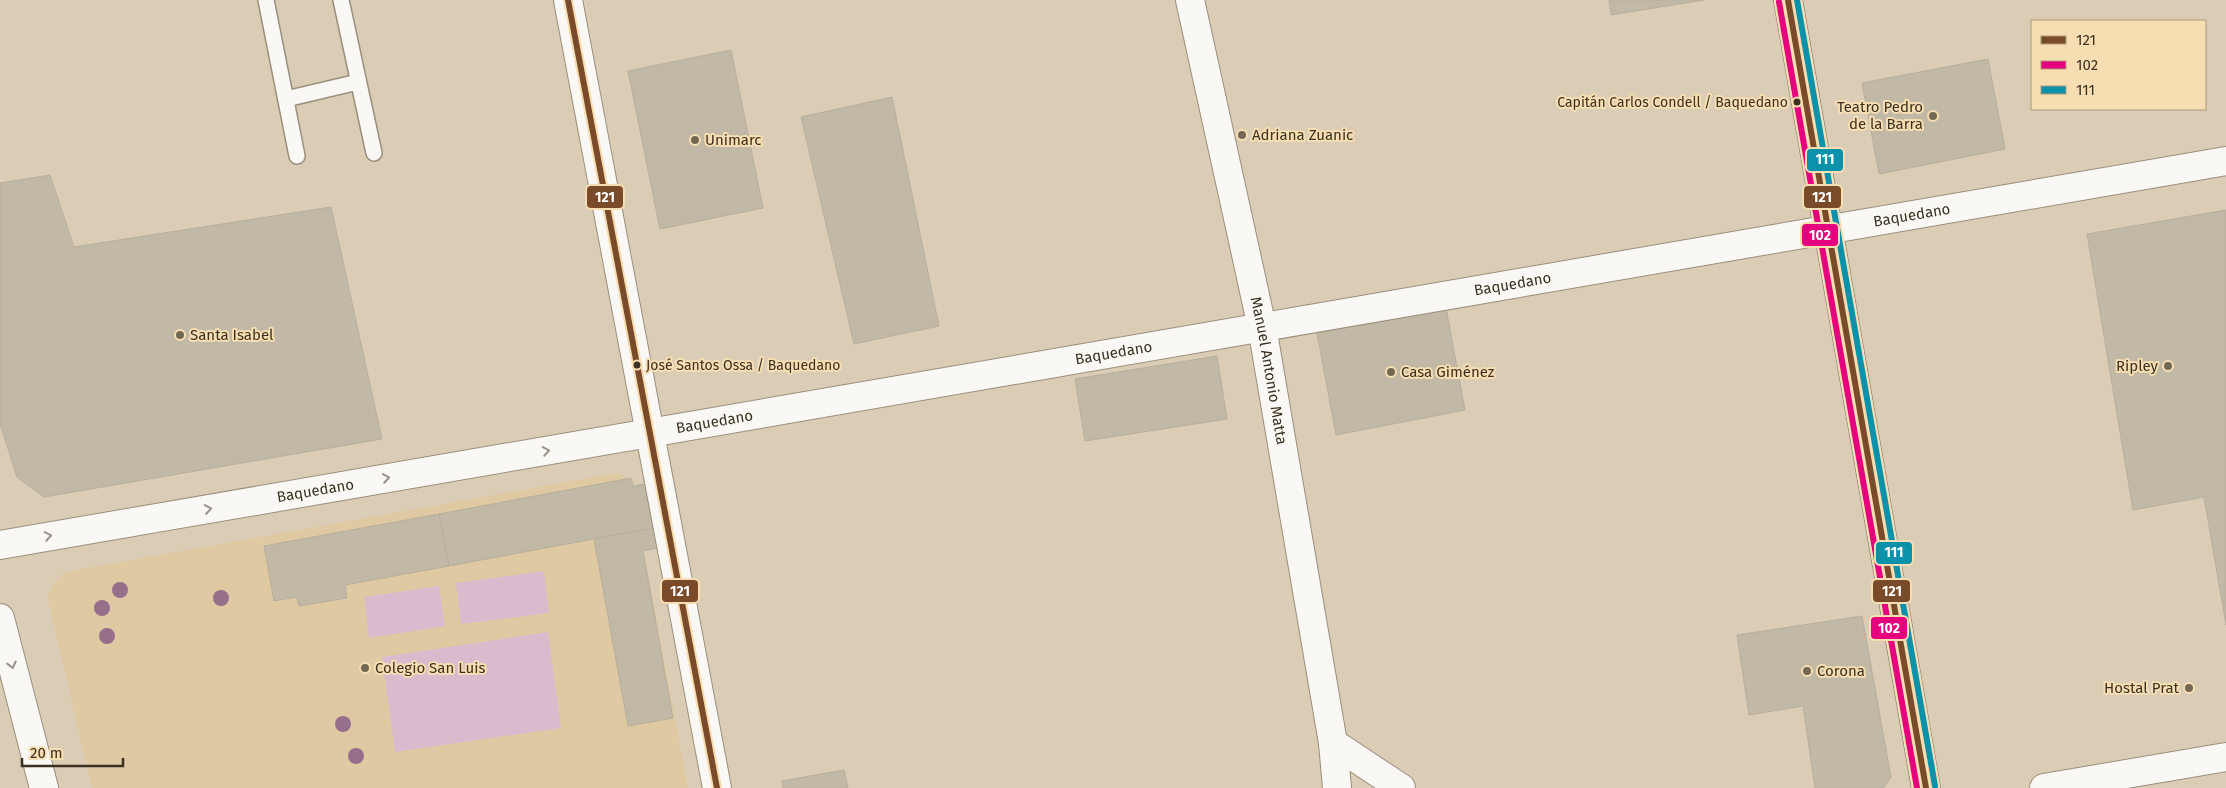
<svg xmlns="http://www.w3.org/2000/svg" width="2226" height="788" font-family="'Fira Sans',sans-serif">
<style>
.built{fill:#dfc9a3}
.green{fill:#dabbce}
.building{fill:#c1b9a5;stroke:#b7af9c}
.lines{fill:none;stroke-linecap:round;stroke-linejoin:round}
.lane-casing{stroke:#9a8f7d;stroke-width:18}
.street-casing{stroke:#9a8f7d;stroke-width:30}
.secondary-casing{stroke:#9a8f7d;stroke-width:30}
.lane{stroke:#faf8f4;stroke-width:15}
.street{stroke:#faf8f4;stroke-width:28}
.secondary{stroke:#faf8f4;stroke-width:28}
.bus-1-casing{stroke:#f7deb2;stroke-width:10}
.bus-2-casing{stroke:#f7deb2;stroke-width:10}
.bus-3-casing{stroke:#f7deb2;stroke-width:10}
.bus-1{stroke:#7a4b2a;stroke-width:6}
.bus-2{stroke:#e5007d;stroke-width:6}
.bus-3{stroke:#0c91ab;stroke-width:6}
.tree{fill:#966f8b}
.oneway{stroke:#9a948a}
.bus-dot{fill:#3b3120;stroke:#f7deb2;stroke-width:2}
.poi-dot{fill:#736854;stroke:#f7deb2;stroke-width:2}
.labels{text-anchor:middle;stroke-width:4;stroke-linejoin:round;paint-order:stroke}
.bus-label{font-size:14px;fill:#3b3120;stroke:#f7deb2;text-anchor:end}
.poi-label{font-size:15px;fill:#3b3120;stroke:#f7deb2;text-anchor:start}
.street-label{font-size:15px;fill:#3b3120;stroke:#f7deb2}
.line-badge{stroke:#f7deb2;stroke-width:2}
.badge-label{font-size:14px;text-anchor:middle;font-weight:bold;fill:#fff}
</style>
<rect width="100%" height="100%" fill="#dbcdb5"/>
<polygon class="built" points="617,473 628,478 632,487 688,788 92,788 47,596 54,583 65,572"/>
<g class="green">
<polygon points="544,571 549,613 461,624 456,583"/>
<polygon points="439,586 445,626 369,638 364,597"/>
<polygon points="548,632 561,728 395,752 382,657"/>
</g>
<g class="building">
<polygon points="1609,0 1704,0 1611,15"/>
<polygon points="731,50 763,208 660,229 628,71"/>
<polygon points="1988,59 2005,149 1879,174 1862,83"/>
<polygon points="892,97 939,326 854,344 801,117"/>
<polygon points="50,175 74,247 331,207 382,439 44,497 17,477 0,424 0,183"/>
<polygon points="2226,210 2226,625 2204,497 2133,510 2087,234"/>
<polygon points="1446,308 1465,410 1336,435 1317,333"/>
<polygon points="1217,356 1227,419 1085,441 1075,379"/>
<polygon points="631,478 633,486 645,484 653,528 449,566 439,514"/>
<polygon points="439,514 449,566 345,585 347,598 299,606 297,597 274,601 264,546"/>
<polygon points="653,528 657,548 643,551 673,718 628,726 594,539"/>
<polygon points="1862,616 1891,777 1883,788 1815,788 1803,706 1749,715 1737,635"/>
<polygon points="844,770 848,788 783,788 782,781"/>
</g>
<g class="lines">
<defs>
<g id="lane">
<polyline points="266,0 297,156"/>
<polyline points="341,0 374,153"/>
<polyline points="286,99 358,82"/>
</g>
<g id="street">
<path id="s1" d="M1190 0 1262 327 1333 743 1337 788"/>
<path id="s2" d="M0 545 2226 161"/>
<polyline points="0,618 44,788"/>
<polyline points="1333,743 1401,788"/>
<polyline points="2044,788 2226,757"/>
</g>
<g id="secondary">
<polyline points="568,0 717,788"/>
<polyline points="1788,0 1926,788"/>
</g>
</defs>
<use href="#lane" class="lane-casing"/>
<use href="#street" class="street-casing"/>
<use href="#secondary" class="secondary-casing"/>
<use href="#lane" class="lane"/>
<use href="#street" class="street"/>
<use href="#secondary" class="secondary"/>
<defs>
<g id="bus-1">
<polyline points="568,0 717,788"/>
<polyline points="1788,0 1926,788"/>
</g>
<polyline id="bus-2" points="1779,2 1917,788"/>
<polyline id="bus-3" points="1797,0 1935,786"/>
</defs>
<use href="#bus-1" class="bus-1-casing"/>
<use href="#bus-2" class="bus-2-casing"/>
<use href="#bus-3" class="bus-3-casing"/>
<use href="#bus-1" class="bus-1"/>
<use href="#bus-2" class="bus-2"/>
<use href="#bus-3" class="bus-3"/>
</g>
<g class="tree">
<circle cx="120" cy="590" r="8"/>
<circle cx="221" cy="598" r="8"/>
<circle cx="102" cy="608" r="8"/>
<circle cx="107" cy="636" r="8"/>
<circle cx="343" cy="724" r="8"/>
<circle cx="356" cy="756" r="8"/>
</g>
<defs><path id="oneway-chevron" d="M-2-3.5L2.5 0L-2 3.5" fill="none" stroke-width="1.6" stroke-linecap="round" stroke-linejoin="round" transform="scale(1.25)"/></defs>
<g class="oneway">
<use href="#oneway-chevron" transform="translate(546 451) rotate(-10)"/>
<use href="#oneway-chevron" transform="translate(386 478) rotate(-10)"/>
<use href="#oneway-chevron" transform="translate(208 509) rotate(-10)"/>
<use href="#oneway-chevron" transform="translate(48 536) rotate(-10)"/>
<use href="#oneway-chevron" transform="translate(12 665) rotate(76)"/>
</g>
<g class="bus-dot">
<circle cx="1797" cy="102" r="4.5"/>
<circle cx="637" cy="365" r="4.5"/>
</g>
<g class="poi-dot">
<circle cx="1933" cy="116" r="5"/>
<circle cx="1242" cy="135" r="5"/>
<circle cx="695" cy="140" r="5"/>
<circle cx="180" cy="335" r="5"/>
<circle cx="2168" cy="366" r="5"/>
<circle cx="1391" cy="372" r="5"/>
<circle cx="365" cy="668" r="5"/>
<circle cx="1807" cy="671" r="5"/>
<circle cx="2189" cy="688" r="5"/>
</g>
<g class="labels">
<g class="bus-label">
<text x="1788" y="107">Capitán Carlos Condell / Baquedano</text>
<text x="646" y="370" text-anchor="start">José Santos Ossa / Baquedano</text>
</g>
<g class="poi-label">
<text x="1923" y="112" text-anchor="end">Teatro Pedro<tspan x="1923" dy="17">de la Barra</tspan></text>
<text x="1252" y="140">Adriana Zuanic</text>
<text x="705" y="145">Unimarc</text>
<text x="190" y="340">Santa Isabel</text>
<text x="2158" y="371" text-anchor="end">Ripley</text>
<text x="1401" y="377">Casa Giménez</text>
<text x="375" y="673">Colegio San Luis</text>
<text x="1817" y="676">Corona</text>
<text x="2179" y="693" text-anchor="end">Hostal Prat</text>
</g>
<g class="street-label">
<text dy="5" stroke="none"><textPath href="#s2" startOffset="1940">Baquedano</textPath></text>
<text dy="5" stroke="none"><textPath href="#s2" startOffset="1535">Baquedano</textPath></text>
<text dy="5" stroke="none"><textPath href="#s2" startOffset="1130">Baquedano</textPath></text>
<text dy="5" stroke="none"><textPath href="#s1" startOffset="379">Manuel Antonio Matta</textPath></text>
<text dy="5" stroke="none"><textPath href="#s2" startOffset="725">Baquedano</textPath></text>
<text dy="5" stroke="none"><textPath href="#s2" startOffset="320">Baquedano</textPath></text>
</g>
</g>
<g class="line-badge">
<rect x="1806" y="148" width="38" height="24" rx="5" fill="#0c91ab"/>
<rect x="586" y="185" width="38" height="24" rx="5" fill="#7a4b2a"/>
<rect x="1803" y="185" width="39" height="24" rx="5" fill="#7a4b2a"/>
<rect x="1801" y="223" width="38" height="24" rx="5" fill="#e5007d"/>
<rect x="1875" y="541" width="38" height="24" rx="5" fill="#0c91ab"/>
<rect x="661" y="579" width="38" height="24" rx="5" fill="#7a4b2a"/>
<rect x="1872" y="579" width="39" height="24" rx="5" fill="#7a4b2a"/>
<rect x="1870" y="616" width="38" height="24" rx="5" fill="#e5007d"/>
</g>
<g class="badge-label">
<text x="1825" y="164">111</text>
<text x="605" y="202">121</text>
<text x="1822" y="202">121</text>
<text x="1820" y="240">102</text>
<text x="1894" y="557">111</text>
<text x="680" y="596">121</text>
<text x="1892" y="596">121</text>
<text x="1889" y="633">102</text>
</g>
<rect x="2031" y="20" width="175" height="90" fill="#f7deb2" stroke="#ac9978"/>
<rect x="2041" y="36" width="25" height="8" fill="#7a4b2a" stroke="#ac9978"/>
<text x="2076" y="45" font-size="15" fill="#3b3120">121</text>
<rect x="2041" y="61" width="25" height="8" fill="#e5007d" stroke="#ac9978"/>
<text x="2076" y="70" font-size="15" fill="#3b3120">102</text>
<rect x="2041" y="86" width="25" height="8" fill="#0c91ab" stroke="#ac9978"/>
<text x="2076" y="95" font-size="15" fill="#3b3120">111</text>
<path d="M22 758v8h101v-8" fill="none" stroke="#3b3120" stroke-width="2.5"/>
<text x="30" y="758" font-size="15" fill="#3b3120" stroke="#f7deb2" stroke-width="4" paint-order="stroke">20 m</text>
</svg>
